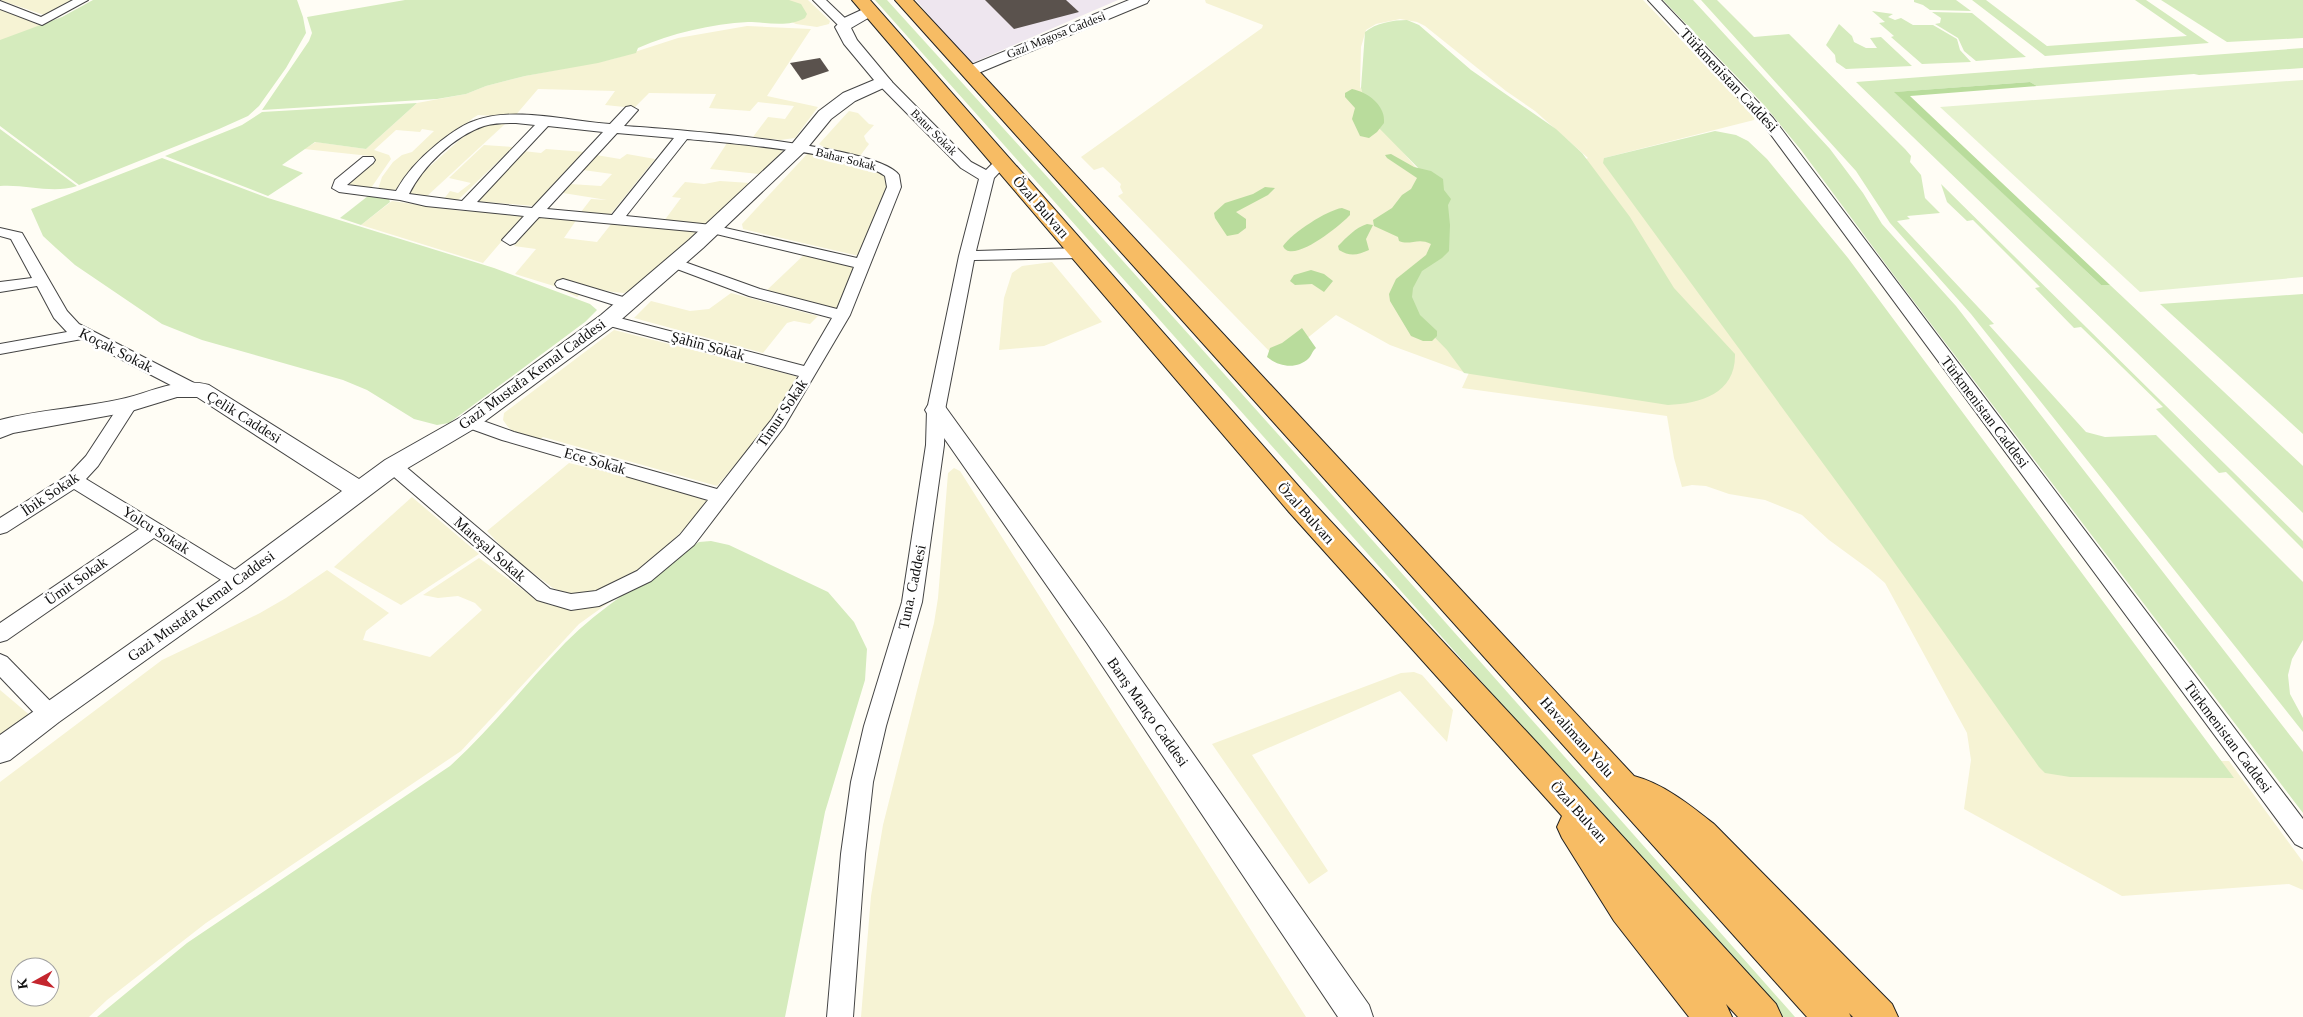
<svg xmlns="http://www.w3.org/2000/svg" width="2303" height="1017" font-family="'Times New Roman',serif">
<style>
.industrial{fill:#eee6ef}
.farmland{fill:#f6f3d4;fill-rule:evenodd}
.green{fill:#d5ebbd}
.forest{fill:#b9dc9c}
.pitch{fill:#e6f2cf}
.building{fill:#5a524d}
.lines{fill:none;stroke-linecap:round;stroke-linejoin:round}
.minor-casing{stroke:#444;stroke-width:2}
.tertiary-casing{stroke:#444;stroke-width:2}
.trunk-casing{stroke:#222;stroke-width:2}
.minor{fill:#fff;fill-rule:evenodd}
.tertiary{fill:#fff;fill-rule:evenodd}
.trunk{fill:#f7bc64;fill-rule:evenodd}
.labels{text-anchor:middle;stroke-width:5;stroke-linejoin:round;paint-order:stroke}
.far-street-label{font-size:12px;fill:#111;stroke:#fff}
.street-label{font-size:15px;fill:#111;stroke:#fff}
</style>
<rect width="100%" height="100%" fill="#fffdf5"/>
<polygon class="industrial" points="916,0 1118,0 970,64"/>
<g class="farmland">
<polygon points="0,0 74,0 44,15"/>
<polygon points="741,0 808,0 830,21 829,24 817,27 796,24"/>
<polygon points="1205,0 1643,0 1755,117 1754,120 1604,158 2046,760 2229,761 2303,862 2303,890 2289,884 2122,896 1964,809 1971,760 1967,733 1885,583 1870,570 1829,540 1802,515 1790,510 1765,500 1729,494 1706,486 1692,485 1682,487 1674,458 1667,416 1462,388 1473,364 1472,213 1588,158 1535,111 1506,91 1425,26 1417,22 1400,19 1376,24 1366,30 1361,47 1360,87 1389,136 1452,209 1466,373 1390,345 1336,315 1290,352 1273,355 1118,196 1123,193 1120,187 1121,184 1103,167 1094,170 1081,157 1262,28 1263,25 1206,3"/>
<polygon points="0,9 43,26 0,41"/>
<polygon points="747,26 811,29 767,96 818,107 795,138 780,140 753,137 768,117 785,119 794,106 758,102 750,111 709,108 716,94 649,93 634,108 605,105 615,91 538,89 514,117 478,115 473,118 432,153 394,191 378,189 382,177 393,162 402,155 412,152 434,131 422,129 420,132 396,130 374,150 389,155 391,159 371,188 350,185 350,182 372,158 370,156 304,149 316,142 366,149 417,103 466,94 486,86 525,76 613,59 678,38"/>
<polygon points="849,111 858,113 869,124 874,125 864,136 866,141 869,144 860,156 828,150 819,144"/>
<polygon points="505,124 426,197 410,195 408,193 418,177 464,136 482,125"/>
<polygon points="727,143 777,149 783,151 759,174 710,169"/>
<polygon points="484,145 513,147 458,200 443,200 450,191 458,193 471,183 449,178"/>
<polygon points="546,149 586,152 534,206 473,201 523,151 541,153"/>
<polygon points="808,153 877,169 884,175 888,190 859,256 743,229 742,224"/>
<polygon points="627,154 655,159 610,215 581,212 591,199 607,200 563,193 570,184 601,186 612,174 583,170 596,155 620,159"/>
<polygon points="720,181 750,183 712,224 700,225 686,222 664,221 681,198 672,197 685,182 704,184"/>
<polygon points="392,201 463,211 526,213 483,263 361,225"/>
<polygon points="540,216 577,219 564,238 597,242 612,223 698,230 701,235 634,288 624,293 613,292 588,287 577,297 557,287 515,274 536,249 514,246"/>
<polygon points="806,253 853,266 854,269 838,309 766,291"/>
<polygon points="1052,262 1102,322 1044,346 999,350 1004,298 1012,273 1022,266"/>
<polygon points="731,293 818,316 810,324 794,321 787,323 763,353 634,318 651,301 690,311 709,309"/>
<polygon points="614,330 795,376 799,379 777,415 717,486 543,437 540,439 515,433 508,427 503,420 504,413"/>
<polygon points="569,463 632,478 709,500 708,505 650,563 592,594 572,596 553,588 529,570 501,546 487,531"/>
<polygon points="954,468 960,471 1306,1017 861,1017 871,896 883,825 934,623 938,598 948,473"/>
<polygon points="412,497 479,554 401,605 334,567"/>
<path d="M479 558 534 598 549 605 564 607 618 596 579 624 461 751 206 923 107 1000 89 1017H0V782L162 660 260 613 286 598 327 570 389 613 366 631 363 640 430 657 482 610 475 603 458 596 438 598 423 595ZM20 967H50V997H20Z"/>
<polygon points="1414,672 1422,675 1453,710 1447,742 1400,691 1252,755 1328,871 1309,884 1212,744 1401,673"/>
<polygon points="0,690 32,717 0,745"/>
</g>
<g class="green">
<polygon points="93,0 297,0 303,17 306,33 286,68 259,106 248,116 219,129 79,185 0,126 0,40 62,17"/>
<path d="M405 0H789L801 4 807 14 805 18C788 28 766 22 748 22 712 24 671 33 638 48L636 53 598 63 525 76 486 86 466 94 437 99 262 110 309 41 312 33 307 17Z"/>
<path d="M875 0H887C1193 336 1494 677 1795 1017H1780Z"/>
<polygon points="1663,0 1693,0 1830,149 1863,193 1882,224 1956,306 2303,752 2303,813 1893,274 1801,150 1765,106"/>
<polygon points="1701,0 1717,0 1754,37 1789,34 1905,149 1911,156 1910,162 1921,175 1925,198 1940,213 1907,216 1910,219 1897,221 1994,324 1989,325 2086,432 2105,437 2156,435 2303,582 2303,640 2292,659 2288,675 2290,694 2303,718 2303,732 1971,314 1890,223 1856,171"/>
<polygon points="1914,0 1956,0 1971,11 1930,10 1923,5 1914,2"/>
<polygon points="1972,0 1986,0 2047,46 2187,36 2135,0 2146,0 2209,43 2045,56"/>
<polygon points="2161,0 2303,0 2303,38 2227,42"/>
<polygon points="1872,11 1893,14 1888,17 1895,20 1901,18 1913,25 1933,25 1957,39 1960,50 1971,62 1922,64 1891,37 1894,36 1879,23 1885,22"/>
<polygon points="1932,12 1972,13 2026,57 1976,61 1964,51 1958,38 1935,24 1940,23 1941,18"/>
<path d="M1407 20 1419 25 1471 70 1556 129 1582 153 1630 217 1674 288 1735 354C1736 393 1701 404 1668 405L1464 373 1447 350 1409 311 1404 294 1439 248 1430 180 1377 126 1367 108 1361 88 1365 32C1376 23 1393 20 1407 20Z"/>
<polygon points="1839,24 1852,36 1854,42 1866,48 1877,48 1870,38 1881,37 1912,66 1846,69 1836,62 1835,55 1826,45"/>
<polygon points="2303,48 2303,68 2199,75 2194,74 2037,86 2030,82 1895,92 2101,285 2110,285 2303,466 2303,513 1856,82"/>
<polygon points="417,103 366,149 315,142 282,165 303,173 268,196 165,156 242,125 262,112"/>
<path d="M0 129 77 186C52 194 26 184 0 186Z"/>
<polygon points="1715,131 1736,135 1748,141 1767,159 1848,258 2234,778 2070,777 2045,773 2039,767 1855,507 1603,163 1604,158"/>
<polygon points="162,158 268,198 494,268 590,304 597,310 585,322 449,423 437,425 414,419 367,390 343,380 202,340 162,324 75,265 56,248 43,236 31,209"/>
<polygon points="1941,184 2303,541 2303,549 2226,472 2219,473 2156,409 2163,407 2081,327 2074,328 2035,288 2040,287 1973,220 1967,221 1947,202"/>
<polygon points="368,196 389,199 390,202 361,225 340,218"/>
<polygon points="2303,294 2303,434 2160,304"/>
<path d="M711 541 729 545 828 592 854 622 867 649 865 680 825 812 785 1017H97L187 943 450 766C492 728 526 683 565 643 601 607 646 579 687 550L699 542Z"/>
</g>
<g class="forest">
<polygon points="2030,82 2037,86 1910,96 2110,285 2101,285 1894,92"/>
<path d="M1352 89C1368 92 1386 106 1384 123L1377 132 1369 138 1360 136 1352 119 1355 108 1345 97V93Z"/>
<path d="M1391 154 1414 167 1431 171 1443 179 1444 190 1451 199 1448 205 1450 225 1449 251 1442 258 1422 271 1413 288 1412 297 1420 315 1437 331V336L1432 341H1423L1411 336 1390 301 1389 294 1396 279 1426 255 1431 244C1418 237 1410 246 1399 241L1398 237 1374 226 1373 220 1392 208 1402 195 1411 189 1417 178 1387 158 1385 155Z"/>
<polygon points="1265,187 1275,188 1268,195 1236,212 1246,219 1246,228 1238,234 1227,236 1215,218 1214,213 1225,203 1253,194"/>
<path d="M1342 208 1350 211V215C1342 224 1291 266 1283 246 1292 233 1327 210 1342 208Z"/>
<path d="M1367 224 1373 225 1366 239 1369 250C1358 255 1350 257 1339 250L1338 246C1347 237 1355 228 1367 224Z"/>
<polygon points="1311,270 1324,274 1333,281 1324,292 1312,284 1295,285 1290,281 1294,275"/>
<path d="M1302 328 1316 348C1312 351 1312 355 1309 358 1297 370 1279 367 1267 357L1270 348 1282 343Z"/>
</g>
<polygon class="pitch" points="2303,80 2303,277 2140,292 1940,107"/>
<g class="building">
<polygon points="985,0 1066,0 1079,12 1014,29"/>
<polygon points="820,58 829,71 802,80 790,63"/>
</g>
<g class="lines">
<defs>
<g id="minor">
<polygon points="73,0 88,0 42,25 0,9 0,1 41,17"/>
<polygon points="813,0 826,0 848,21 850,24 848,27 840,27"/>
<polygon points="1648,0 1661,0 1773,118 2303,819 2303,848 2295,844 1763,124"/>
<polygon points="884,78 889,79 971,162 986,170 997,159 1002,158 1009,162 994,178 976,251 1081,248 1086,250 1089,253 1086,256 1081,258 974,260 945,410 944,445 922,602 886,726 873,782 865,854 853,1017 827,1017 841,854 851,782 864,726 902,602 926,445 927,410 959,256 979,179 961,168 879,85 878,82 879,79"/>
<path d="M631 106 638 110 624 126C669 129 877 144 899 175L901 187 850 315 784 427 694 545 651 581 599 606 571 610 537 600 387 471 384 466 387 461 393 460 399 461 550 589 571 594 596 591 637 571 680 535 708 500 502 440 463 426 460 422 463 418 469 416 514 432 717 489 772 419 799 376 602 324 600 320 602 316 608 315 804 366 832 318 749 296 669 266 666 263 669 260H679L760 289 837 309 854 267 712 233 539 217 515 243 510 245 502 240 524 216 426 206 400 200 339 192 332 188 335 180 363 157H373L375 160 373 163 347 185 396 191C406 173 420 158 436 145 447 136 460 126 474 121 513 106 569 121 610 124L626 107ZM516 123 535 125 462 201 409 194C423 166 454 136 484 126 494 123 505 123 516 123ZM548 126 603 132 532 208 477 202ZM617 133 674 138 612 215 547 209ZM687 139C730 143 854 153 885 176L887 187 857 258 712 225 626 216Z"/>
<polygon points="0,228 22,233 67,311 79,324 198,385 201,389 198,393 192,395 186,393 82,339 0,354 0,344 67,332 54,318 37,286 0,292 0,282 32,278 11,239 0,236"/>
<polygon points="563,279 633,300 635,304 633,308 627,309 557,287 555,284 557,281"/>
<polygon points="128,399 134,401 137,405 98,466 86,479 245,576 248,581 245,586 238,589 231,586 154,538 7,640 0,642 0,623 139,529 74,489 7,532 0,534 0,518 68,475 86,456 122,401"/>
<polygon points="0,654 7,657 57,708 60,714 57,720 49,723 41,720 0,677"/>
</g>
<g id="tertiary">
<polygon points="1129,0 1149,0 1147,3 976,74 964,74 962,71 964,68"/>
<path d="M870 6 878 11 875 14 851 28 857 40 892 82 890 85 855 101 831 119 804 152 703 248 615 325 477 427 401 472 247 588 59 722 10 760 0 763V735L229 574 342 491 197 397H177L128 412 13 433 0 438V420C41 409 85 408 126 398 154 391 179 377 209 385L359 479 385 460 461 417 601 315 689 240 792 144 819 111 843 93 874 80 844 44 835 27 844 18Z"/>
<polygon points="936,403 944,405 1105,628 1369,1005 1373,1017 1338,1017 1087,643 928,415 925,410 928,405"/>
</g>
<g id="trunk">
<polygon points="852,0 870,0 1309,498 1540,746 1776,1004 1782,1017 1738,1017 1726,1004 1732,1017 1689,1017 1614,921 1562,838 1557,827 1562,816 1289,512"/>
<path d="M895 0H913L1634 776C1664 784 1690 805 1714 824L1892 1004 1898 1017H1853L1849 1013 1851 1017H1807Z"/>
</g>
</defs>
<use href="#minor" class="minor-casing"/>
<use href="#tertiary" class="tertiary-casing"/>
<use href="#trunk" class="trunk-casing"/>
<use href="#minor" class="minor"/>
<use href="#tertiary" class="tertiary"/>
<use href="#trunk" class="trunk"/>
</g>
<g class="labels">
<g class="far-street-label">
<text transform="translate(1056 35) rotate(-22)" y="4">Gazi Magosa Caddesi</text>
<text transform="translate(934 132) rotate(45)" y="4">Batur Sokak</text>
<text transform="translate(846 159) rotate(14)" y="4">Bahar Sokak</text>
</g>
<g class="street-label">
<text transform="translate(1729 80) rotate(47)" y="5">Türkmenistan Caddesi</text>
<text transform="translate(1041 207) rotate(49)" y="5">Özal Bulvarı</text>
<text transform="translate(708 346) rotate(15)" y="5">Şahin Sokak</text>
<text transform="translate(116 350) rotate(27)" y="5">Koçak Sokak</text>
<text transform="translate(532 374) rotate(-36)" y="5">Gazi Mustafa Kemal Caddesi</text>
<text transform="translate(1985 412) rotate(53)" y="5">Türkmenistan Caddesi</text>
<text transform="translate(782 413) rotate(-56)" y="5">Timur Sokak</text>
<text transform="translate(244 417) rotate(32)" y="5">Çelik Caddesi</text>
<text transform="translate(595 461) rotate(16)" y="5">Ece Sokak</text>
<text transform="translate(50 494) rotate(-34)" y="5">İbik Sokak</text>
<text transform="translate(1306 513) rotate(48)" y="5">Özal Bulvarı</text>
<text transform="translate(156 530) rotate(32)" y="5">Yolcu Sokak</text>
<text transform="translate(490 549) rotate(41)" y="5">Mareşal Sokak</text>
<text transform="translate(76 581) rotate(-35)" y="5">Ümit Sokak</text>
<text transform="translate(912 587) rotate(-78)" y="5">Tuna. Caddesi</text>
<text transform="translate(201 606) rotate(-36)" y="5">Gazi Mustafa Kemal Caddesi</text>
<text transform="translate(1148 712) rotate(55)" y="5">Barış Manço Caddesi</text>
<text transform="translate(1577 737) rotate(48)" y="5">Havalimanı Yolu</text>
<text transform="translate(2228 737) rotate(53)" y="5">Türkmenistan Caddesi</text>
<text transform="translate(1579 812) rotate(48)" y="5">Özal Bulvarı</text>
</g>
</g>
<g transform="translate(35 982) rotate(262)"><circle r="24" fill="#ffffff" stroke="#a0a0a0"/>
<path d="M0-4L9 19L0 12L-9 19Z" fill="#c4262e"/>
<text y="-8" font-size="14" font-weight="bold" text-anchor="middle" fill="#111111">K</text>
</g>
</svg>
